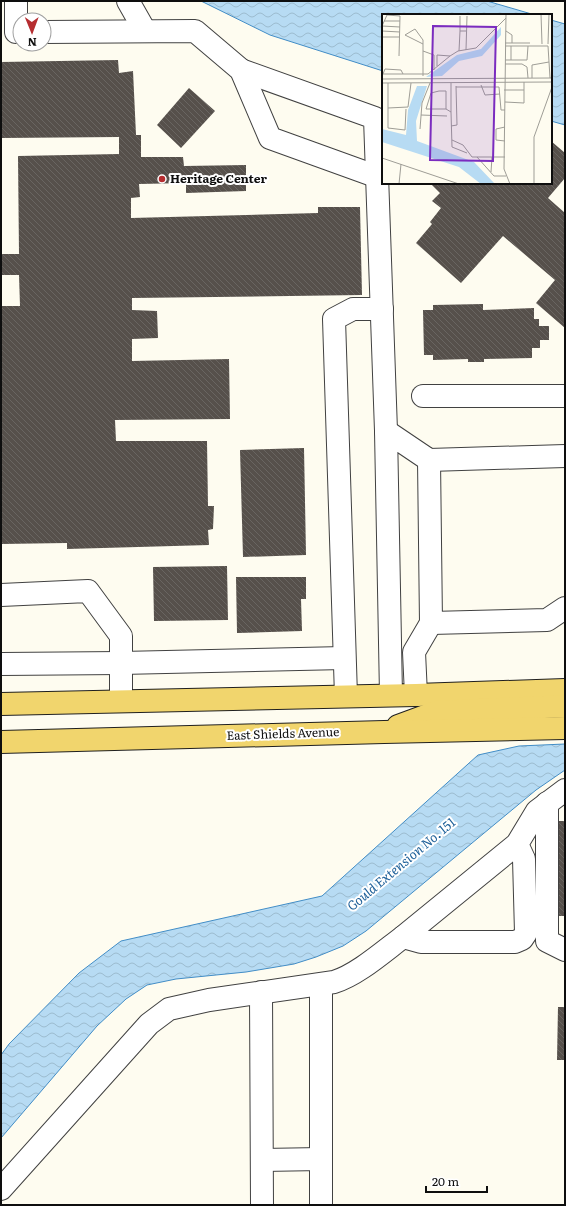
<svg xmlns="http://www.w3.org/2000/svg" width="566" height="1206" font-family="Literata,serif">
<style>
.water{fill:url(#water-waves);stroke:#428dc6}
.building{fill:url(#building-back-hatch)}
.lines{fill:none;stroke-linecap:round;stroke-linejoin:round}
.minor-casing{stroke:#414141;stroke-width:24}
.major-casing{stroke:#1f1f1f;stroke-width:24}
.minor{stroke:#fff;stroke-width:22}
.major{stroke:#f1d56d;stroke-width:22}
.poi-dot{fill:#b62d30;stroke:#fff;stroke-width:1.5}
.labels{text-anchor:middle;stroke-width:4;stroke-linejoin:round;paint-order:stroke}
.poi-label{font-size:12px;font-weight:bold;fill:#0e0e0e;stroke:#fff;text-anchor:start}
.street-label{font-size:12px;fill:#0e0e0e;stroke:#fff}
.water-label{font-size:13px;font-style:italic;fill:#1e6099;stroke:#fff}
.inset-road{fill:none;stroke:#9e9d96;stroke-width:1}
.view{fill:#7b2cbf;fill-opacity:0.15;stroke:#7b2cbf;stroke-width:2}
.inset-edge{fill:none;stroke:#0e0e0e;stroke-width:2}
</style>
<defs>
<pattern id="water-waves" width="16" height="10" patternUnits="userSpaceOnUse"><rect width="16" height="10" fill="#b7dbf3"/><path d="M0 5q4-4 8 0t8 0" fill="none" stroke="#9cbbcf"/></pattern>
<pattern id="building-back-hatch" width="6" height="6" patternUnits="userSpaceOnUse"><rect width="6" height="6" fill="#56504b"/><path d="M-1 5l2 2M0 0l6 6M5-1l2 2" fill="none" stroke="#696561"/></pattern>
</defs>
<rect width="100%" height="100%" fill="#fefcf0"/>
<g class="water">
<polygon points="201,1 487,1 535,15 383,15 383,71 270,35"/>
<polygon points="551,20 565,24 565,125 551,121"/>
<polygon points="565,744 565,770 536,790 366,931 343,946 316,957 294,964 246,972 176,979 147,985 126,999 97,1026 1,1138 1,1055 9,1044 79,973 121,941 322,896 478,755 519,746"/>
</g>
<g class="building">
<polygon points="118,60 119,73 133,71 136,135 141,135 141,157 183,157 184,166 246,165 246,191 186,193 186,183 139,184 140,197 131,198 131,218 318,213 318,207 360,207 362,295 132,298 132,310 157,311 158,338 132,339 132,361 229,359 230,419 115,420 116,441 207,441 208,506 214,506 213,529 208,530 209,545 67,549 67,543 1,544 1,306 20,306 19,275 2,275 1,254 19,254 18,156 119,154 119,137 1,138 1,62"/>
<polygon points="189,88 215,111 181,148 157,125"/>
<polygon points="551,141 565,153 565,178 548,198 565,213 565,328 536,303 555,280 503,236 461,283 416,243 432,224 430,222 441,208 432,201 440,193 430,183 551,183"/>
<polygon points="483,304 483,310 534,308 534,319 539,319 539,326 549,326 549,340 540,340 540,348 532,348 532,358 484,359 484,362 468,362 468,359 433,360 433,355 424,355 423,310 433,310 433,305"/>
<polygon points="304,448 306,555 243,557 240,450"/>
<polygon points="227,566 228,620 154,621 153,567"/>
<polygon points="236,577 306,577 306,599 301,599 302,631 237,633"/>
<rect x="551" y="821" width="14" height="95"/>
<polygon points="558,1007 565,1007 565,1060 557,1060"/>
</g>
<g class="lines">
<defs>
<g id="minor">
<polyline points="16,1 16,32"/>
<polyline points="128,1 145,31"/>
<polyline points="44,32 195,31 241,70 270,138 378,177"/>
<polyline points="241,70 375,118 386,431"/>
<polyline points="423,396 565,396"/>
<polyline points="429,460 431,623 547,620 565,608"/>
<polyline points="1,595 88,591 121,636 121,701"/>
<polyline points="1,664 121,663 344,658"/>
<polyline points="391,695 386,431 429,460 565,456"/>
<polyline points="416,695 414,652 431,623"/>
<polyline points="346,696 334,319 353,309 382,309"/>
<polyline points="547,803 547,941 565,950"/>
<polyline points="517,844 524,859 526,933 522,939 515,942 421,942 403,937 517,844 537,811 565,790"/>
<polyline points="261,992 262,1205"/>
<polyline points="321,1159 321,985"/>
<polyline points="262,1160 321,1159 321,1205"/>
<path d="M1 1189 149 1024 169 1009 209 1000 334 982C357 975 383 952 403 937"/>
</g>
<g id="major">
<polyline points="1,704 416,695 565,690"/>
<polyline points="398,726 436,712 565,706"/>
<polyline points="1,742 384,732 565,728"/>
</g>
</defs>
<use href="#minor" class="minor-casing"/>
<use href="#major" class="major-casing"/>
<use href="#minor" class="minor"/>
<use href="#major" class="major"/>
</g>
<circle class="poi-dot" cx="162" cy="179" r="4"/>
<g class="labels">
<g class="poi-label">
<text x="170" y="183">Heritage Center</text>
</g>
<g class="street-label">
<text transform="translate(283 734) rotate(-2)" y="4">East Shields Avenue</text>
</g>
<g class="water-label">
<text transform="translate(401 864) rotate(-40)" y="5">Gould Extension No. 151</text>
</g>
</g>
<g transform="translate(382 14)">
<rect width="170" height="170" fill="#fefcf0"/>
<path d="M119 13V21L100 42 77 47 60 62 44 63 75 41 99 35ZM35 72H45L34 107 35 127 92 148 113 170H99L77 153 0 128V115L24 121 26 96Z" fill="#b7dbf3"/>
<path class="inset-road" d="M124 0 122 155 128 170M159 0 160 30M78 2V17H84M2 7H18M0 12 5 1 18 2 17 42M0 12 18 13M0 17 18 18M124 17 130 21V29M0 23H18M123 29H148M166 30 167 0M123 32H166L167 48 150 51V64M129 32V46M84 36 85 2M41 37 52 41V56M77 37 78 17M68 42 76 37 94 34 124 4M123 46H145L146 32M167 48 168 64M123 50H140L145 53 146 64M0 60H46L68 42 55 41V52M1 60 3 55 19 56 21 60M41 62V26L33 15 23 21 41 30M0 65 170 64M0 69 170 68M6 69V114L23 116 24 95M99 71 103 81 118 80M74 73H117L119 96H123M122 76H142M123 88 142 89V68M6 94 26 93 29 69M64 95V77H57L49 79 44 95H64L69 98V69M69 98 70 133 85 139M39 101 65 102M69 112 75 111 74 72M123 113 114 115V126L123 127M38 115 40 89 48 69M70 126 81 131 90 143H123M95 143 112 162H124M0 144 77 170M109 158 110 143M17 170 19 150M152 170V123L170 73"/>
<path class="view" d="M51 12 114 13 111 147 48 146Z"/>
<rect width="170" height="170" class="inset-edge"/>
</g>
<rect width="566" height="1206" fill="none" stroke="#0e0e0e" stroke-width="4"/>
<g transform="translate(32 32) rotate(179)"><circle r="19" fill="#ffffff" stroke="#9f9f9f"/>
<path d="M0-3L7 15L0 10L-7 15Z" fill="#b62d30"/>
<text y="-6" font-size="11" font-weight="bold" text-anchor="middle" fill="#0e0e0e">N</text>
</g>
<path d="M426 1186v6h61v-6" fill="none" stroke="#0e0e0e" stroke-width="2"/>
<text x="432" y="1186" font-size="12" fill="#0e0e0e" stroke="#ffffff" stroke-width="3" paint-order="stroke">20 m</text>
</svg>
